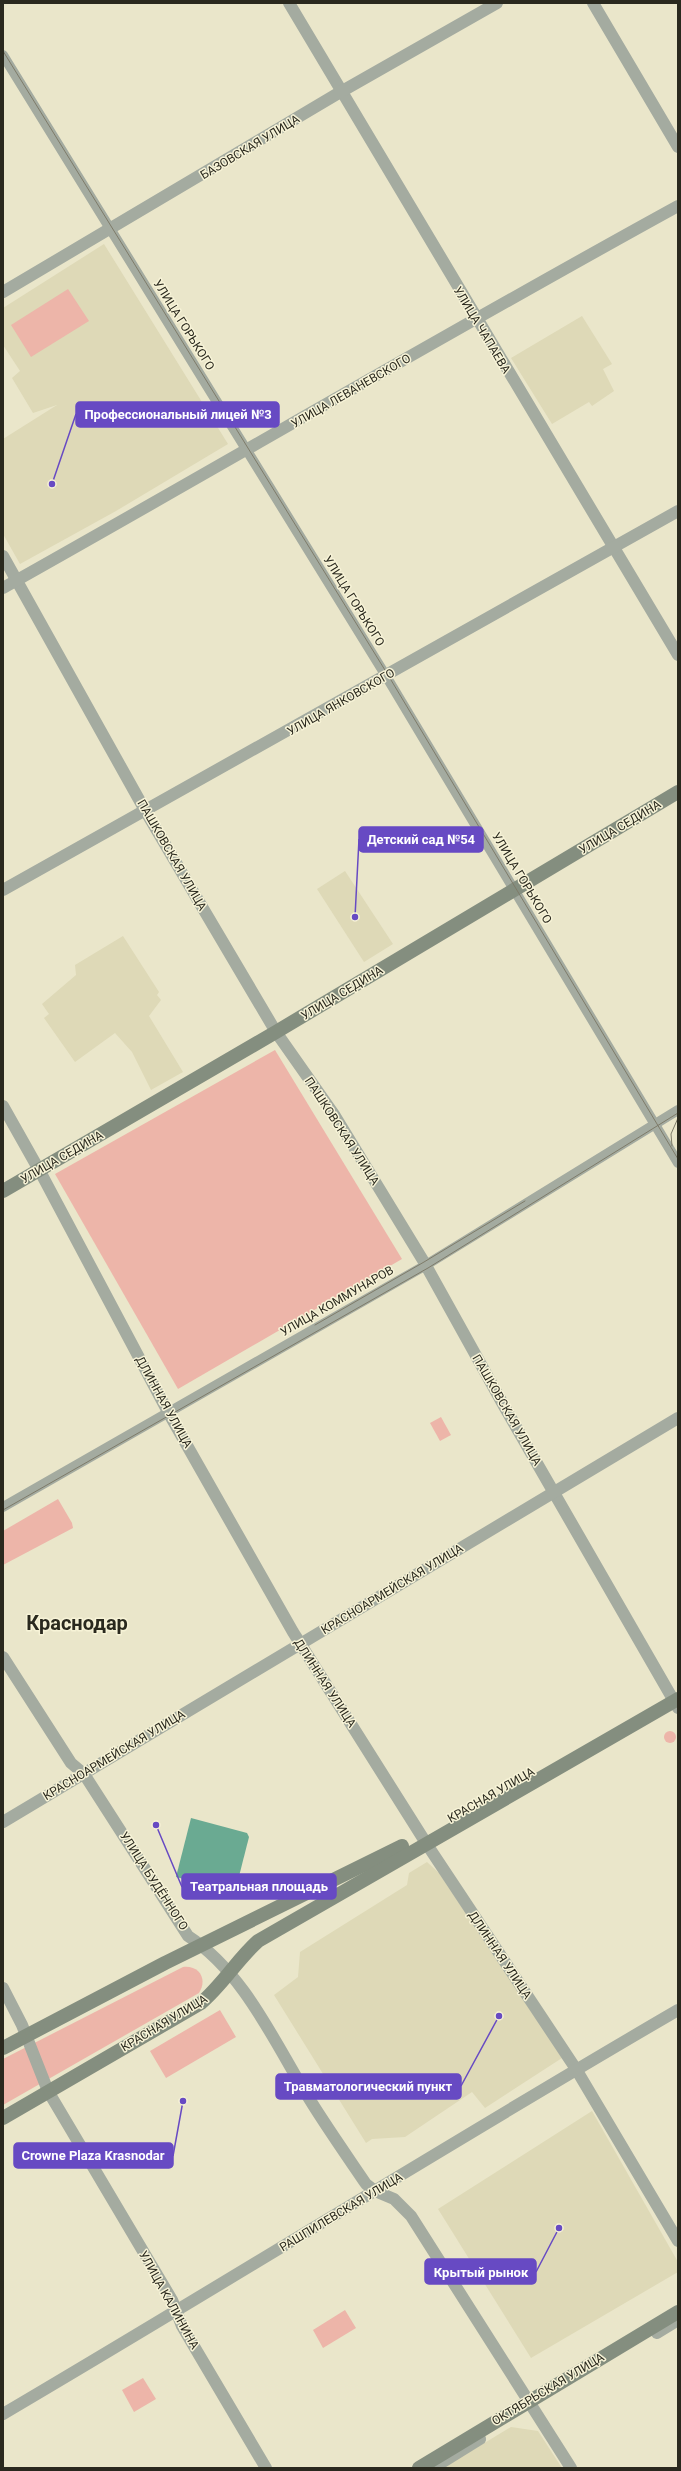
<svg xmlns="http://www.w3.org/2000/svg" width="681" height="2471" font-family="Roboto,sans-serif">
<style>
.built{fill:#ded9b7}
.green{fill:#edb5a9}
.water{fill:#6aaa92}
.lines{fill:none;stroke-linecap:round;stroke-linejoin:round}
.minor{stroke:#a4aba0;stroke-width:10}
.tertiary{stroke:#a4aba0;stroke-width:12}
.secondary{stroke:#848e7f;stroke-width:14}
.tram{stroke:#7e7b69;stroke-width:1}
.labels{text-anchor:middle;stroke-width:3;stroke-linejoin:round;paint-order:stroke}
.street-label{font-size:12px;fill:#2a291e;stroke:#f7f3d7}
.town-label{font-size:20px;font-weight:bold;fill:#2a291e;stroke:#f7f3d7}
.leader{fill:none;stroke:#674ac3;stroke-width:1.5}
.callout-dot{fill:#674ac3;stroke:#f7f3d7;stroke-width:1.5}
.callout{fill:#674ac3;stroke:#674ac3;stroke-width:1.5}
.callout-label{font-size:13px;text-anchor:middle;font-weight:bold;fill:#fff}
</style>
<rect width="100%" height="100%" fill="#eae6ca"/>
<g class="built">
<polygon points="104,244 228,444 116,511 20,564 3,534 3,439 57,405 33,413 12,378 20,371 3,345 3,308"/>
<polygon points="582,316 612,364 603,369 614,391 592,406 589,402 552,424 511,358"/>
<polygon points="345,871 393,944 364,962 317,889"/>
<polygon points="123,936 159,992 157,995 161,1000 149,1016 183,1072 151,1090 132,1052 115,1033 75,1062 44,1018 49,1014 42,1004 76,975 75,965"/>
<polygon points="427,1862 439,1873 562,2058 485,2108 472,2092 405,2137 372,2139 366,2143 274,1995 298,1977 300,1952 407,1885 409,1873"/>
<polygon points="592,2111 678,2262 678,2272 531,2358 438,2209"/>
<polygon points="511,2427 538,2431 562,2468 443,2468"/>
</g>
<g class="green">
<polygon points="68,289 89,321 31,357 11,325"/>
<polygon points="275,1050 402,1259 178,1389 55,1174"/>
<polygon points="441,1417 451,1435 440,1441 430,1423"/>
<polygon points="58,1499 72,1523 73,1528 3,1565 3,1531"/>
<circle cx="670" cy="1737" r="6"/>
<path d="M183 1967C199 1965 208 1979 199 1993L3 2105V2059Z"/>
<polygon points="220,2010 236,2037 166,2078 150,2051"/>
<polygon points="345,2310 356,2328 323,2348 313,2330"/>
<polygon points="143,2378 156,2399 134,2412 122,2390"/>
</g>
<polygon class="water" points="191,1818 247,1833 249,1837 235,1892 176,1877"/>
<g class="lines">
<g class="minor">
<polyline points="3,55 386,676 678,1163"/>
<polyline points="3,1507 426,1265 678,1110"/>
</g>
<g class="tertiary">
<polyline points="289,3 678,655"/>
<polyline points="593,3 678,147"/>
<polyline points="3,292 337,94 497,3"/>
<polyline points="3,556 146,812 276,1032 335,1116 424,1262 504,1406 678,1708"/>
<path d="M3 588C229 461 452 330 678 206"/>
<polyline points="3,890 678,511"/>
<polyline points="3,1106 43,1177 168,1412 293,1632 426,1843 576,2069 678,2241"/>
<path d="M3 1657 71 1763 84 1774 188 1936C245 1973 275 2044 310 2100 328 2129 347 2156 366 2184L375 2191 394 2199 411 2216 571 2468"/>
<polyline points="3,1822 678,1418"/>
<polyline points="3,1988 22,2025 48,2091 172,2300 182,2326 266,2468"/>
<polyline points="657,2333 678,2320"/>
<path d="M3 2414C229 2281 451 2142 678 2010"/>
<polyline points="433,2468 480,2439"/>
</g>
<g class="secondary">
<polyline points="3,1191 276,1032 678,792"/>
<polyline points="3,2048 165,1963 402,1846"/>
<path d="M3 2118 201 2003C223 1984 237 1960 258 1941L678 1699"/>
<polyline points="419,2468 678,2312"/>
</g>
<g class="tram">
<polyline points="3,51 388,675 678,1159"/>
<polyline points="672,1146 671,1134 678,1118"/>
<polyline points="315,1325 424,1262 525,1201"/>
<polyline points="3,1510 428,1268 678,1113"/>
</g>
</g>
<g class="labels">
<g class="street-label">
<text transform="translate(250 147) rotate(-31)" y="4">БАЗОВСКАЯ УЛИЦА</text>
<text transform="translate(184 325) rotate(58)" y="4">УЛИЦА ГОРЬКОГО</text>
<text transform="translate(482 330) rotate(59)" y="4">УЛИЦА ЧАПАЕВА</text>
<text transform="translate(351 391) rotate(-30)" y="4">УЛИЦА ЛЕВАНЕВСКОГО</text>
<text transform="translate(354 601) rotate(58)" y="4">УЛИЦА ГОРЬКОГО</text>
<text transform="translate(341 702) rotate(-30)" y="4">УЛИЦА ЯНКОВСКОГО</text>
<text transform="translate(620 827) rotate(-31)" y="4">УЛИЦА СЕДИНА</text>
<text transform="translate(172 855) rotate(60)" y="4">ПАШКОВСКАЯ УЛИЦА</text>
<text transform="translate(522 878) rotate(59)" y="4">УЛИЦА ГОРЬКОГО</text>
<text transform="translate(342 993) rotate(-31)" y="4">УЛИЦА СЕДИНА</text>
<text transform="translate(342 1131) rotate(57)" y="4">ПАШКОВСКАЯ УЛИЦА</text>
<text transform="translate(62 1157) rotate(-30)" y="4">УЛИЦА СЕДИНА</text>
<text transform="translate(337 1301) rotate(-30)" y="4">УЛИЦА КОММУНАРОВ</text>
<text transform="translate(164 1402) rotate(61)" y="4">ДЛИННАЯ УЛИЦА</text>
<text transform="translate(507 1410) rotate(60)" y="4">ПАШКОВСКАЯ УЛИЦА</text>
<text transform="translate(392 1589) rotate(-31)" y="4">КРАСНОАРМЕЙСКАЯ УЛИЦА</text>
<text transform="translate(325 1683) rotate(57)" y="4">ДЛИННАЯ УЛИЦА</text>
<text transform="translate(114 1755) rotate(-31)" y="4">КРАСНОАРМЕЙСКАЯ УЛИЦА</text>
<text transform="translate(491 1795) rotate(-30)" y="4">КРАСНАЯ УЛИЦА</text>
<text transform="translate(154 1881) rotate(57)" y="4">УЛИЦА БУДЁННОГО</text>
<text transform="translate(500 1955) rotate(56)" y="4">ДЛИННАЯ УЛИЦА</text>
<text transform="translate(164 2023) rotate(-31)" y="4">КРАСНАЯ УЛИЦА</text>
<text transform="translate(341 2212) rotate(-31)" y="4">РАШПИЛЕВСКАЯ УЛИЦА</text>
<text transform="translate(169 2300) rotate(61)" y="4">УЛИЦА КАЛИНИНА</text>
<text transform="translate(548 2389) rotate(-31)" y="4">ОКТЯБРЬСКАЯ УЛИЦА</text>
</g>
<g class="town-label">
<text x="77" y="1630">Краснодар</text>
</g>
</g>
<path class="leader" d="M52 484L76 414M355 917L359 839M156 1825L182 1887M499 2016L461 2086M183 2101L173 2156M559 2228L536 2272"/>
<g class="callout-dot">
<circle cx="52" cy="484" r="4"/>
<circle cx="355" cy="917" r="4"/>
<circle cx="156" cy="1825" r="4"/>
<circle cx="499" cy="2016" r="4"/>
<circle cx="183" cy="2101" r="4"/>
<circle cx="559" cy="2228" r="4"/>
</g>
<g class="callout">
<rect x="76" y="402" width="203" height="25" rx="4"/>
<rect x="359" y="827" width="124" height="25" rx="4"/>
<rect x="182" y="1874" width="154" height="25" rx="4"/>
<rect x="276" y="2074" width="185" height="25" rx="4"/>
<rect x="14" y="2143" width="159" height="25" rx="4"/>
<rect x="425" y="2259" width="111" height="25" rx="4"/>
</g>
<g class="callout-label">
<text x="178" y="419">Профессиональный лицей №3</text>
<text x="421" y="844">Детский сад №54</text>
<text x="259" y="1891">Театральная площадь</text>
<text x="368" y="2091">Травматологический пункт</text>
<text x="93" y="2160">Crowne Plaza Krasnodar</text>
<text x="481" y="2277">Крытый рынок</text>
</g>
<rect width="681" height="2471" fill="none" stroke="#2a291e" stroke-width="8"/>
</svg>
